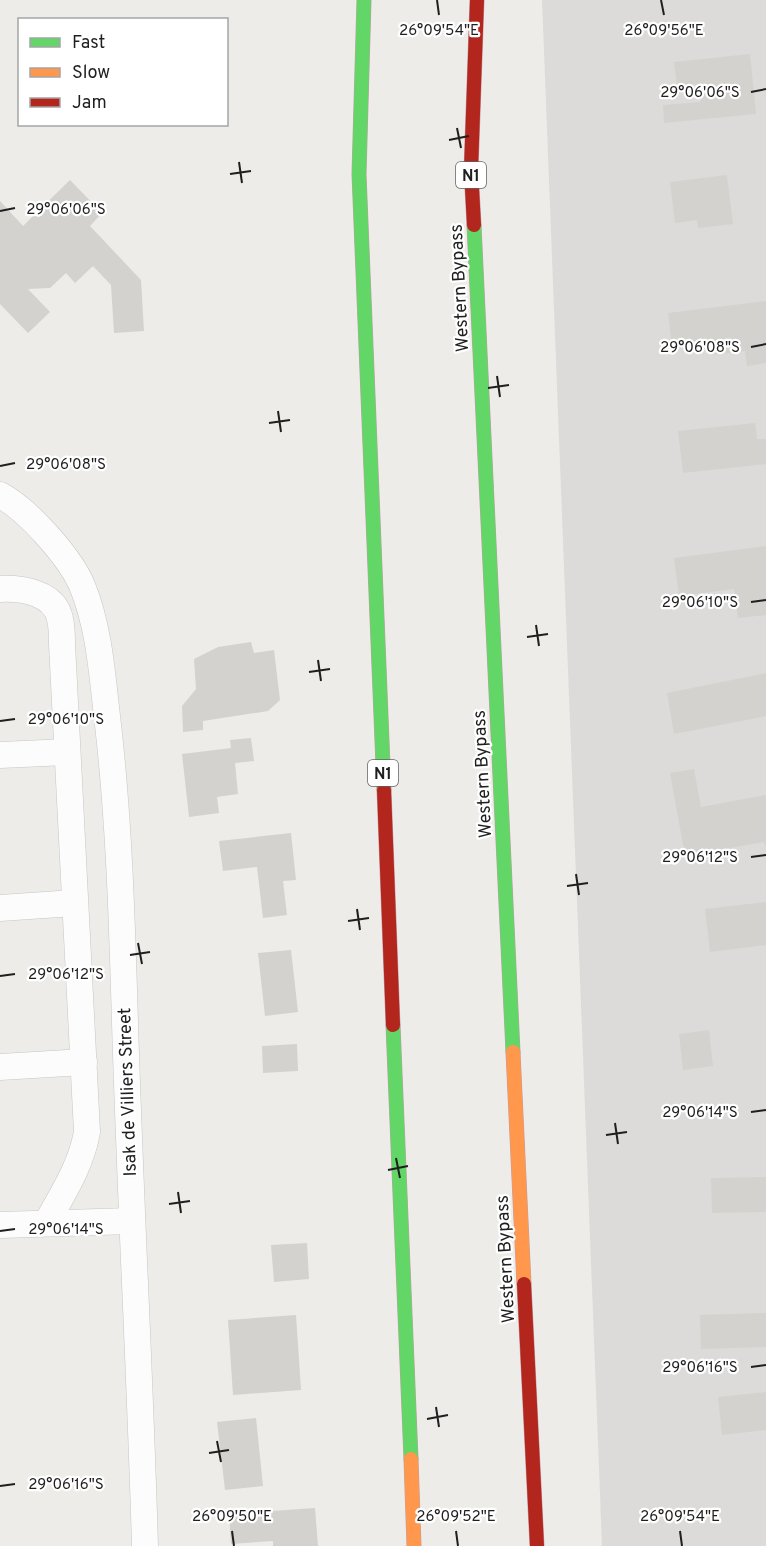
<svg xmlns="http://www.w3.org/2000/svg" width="766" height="1546" font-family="Overpass,sans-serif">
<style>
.residential{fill:#dcdbd9}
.building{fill:#d4d2cf}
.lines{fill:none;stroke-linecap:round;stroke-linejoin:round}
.street-casing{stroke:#c6c6c4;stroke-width:27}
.fast-casing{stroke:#c49da7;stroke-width:15}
.slow-casing{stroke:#c49da7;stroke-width:15}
.jam-casing{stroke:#c49da7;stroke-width:15}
.street{stroke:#fcfcfc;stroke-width:26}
.fast{stroke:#63d668;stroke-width:14}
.slow{stroke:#ff974d;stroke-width:14}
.jam{stroke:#b3261e;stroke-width:14}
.ticks{fill:none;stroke:#1f1f1f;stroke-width:2}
.labels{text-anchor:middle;stroke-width:4.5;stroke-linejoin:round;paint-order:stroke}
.shield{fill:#fff;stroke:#626262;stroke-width:1.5}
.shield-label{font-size:16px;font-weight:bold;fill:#1f1f1f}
.street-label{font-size:18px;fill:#1f1f1f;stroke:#fff}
.ticks-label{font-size:15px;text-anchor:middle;fill:#1f1f1f;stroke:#fff;stroke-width:4.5;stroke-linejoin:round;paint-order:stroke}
</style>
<rect width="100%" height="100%" fill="#edece8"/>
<polygon class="residential" points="542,0 766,0 766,1546 602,1546"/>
<g class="building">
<polygon points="750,54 756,114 664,123 663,105 701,102 699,84 677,86 674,62"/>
<polygon points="727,175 733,224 698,228 697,220 675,223 670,182"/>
<polygon points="70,180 102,213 90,226 141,280 144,331 114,333 111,285 93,266 75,283 66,273 50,288 28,289 50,312 28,333 0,304 0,201 23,226"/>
<polygon points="766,301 766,363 747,366 745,351 711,355 709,342 672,347 668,313"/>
<polygon points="755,423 757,439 766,439 766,464 683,473 678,431"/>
<polygon points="766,546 766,615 738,618 734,589 679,596 674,558"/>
<polygon points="251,642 254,653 274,650 280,700 268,711 203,721 203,730 183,732 182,706 196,689 194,659 218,647"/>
<polygon points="766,673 766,716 674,734 667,693"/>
<polygon points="251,738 254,761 235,763 238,794 217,797 219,813 189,817 182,754 231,748 230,740"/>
<polygon points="694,769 701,807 766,795 766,848 764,842 685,856 670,773"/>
<polygon points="291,833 296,880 283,881 287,915 263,918 257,867 223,871 219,841"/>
<polygon points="766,902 766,945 710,952 705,909"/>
<polygon points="291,950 298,1012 265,1016 258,953"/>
<polygon points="709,1030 713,1066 683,1070 679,1034"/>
<polygon points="297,1044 298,1071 263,1073 262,1046"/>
<polygon points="766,1177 766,1212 712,1213 711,1178"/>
<polygon points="307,1243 309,1279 274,1282 271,1245"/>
<polygon points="766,1313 766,1347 701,1349 700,1315"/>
<polygon points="296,1315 301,1390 233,1395 228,1320"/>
<polygon points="766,1392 766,1430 722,1435 718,1397"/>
<polygon points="256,1418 263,1486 225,1490 217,1422"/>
<polygon points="315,1508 318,1546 273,1546 273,1541 231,1544 229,1514"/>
</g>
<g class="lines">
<defs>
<g id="street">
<path d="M0 495C27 509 72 559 83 588 99 628 102 673 107 716 119 817 122 920 125 1022 130 1196 140 1371 145 1546"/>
<path d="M0 589C23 588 55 593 60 619 62 627 62 636 62 644L87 1132C81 1166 63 1193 47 1222"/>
<polyline points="0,755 67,752"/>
<polyline points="0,908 74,903"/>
<polyline points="0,1067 84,1062"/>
<polyline points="0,1225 131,1221"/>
</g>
<g id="fast">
<polyline points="364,0 359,174 384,790"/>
<polyline points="474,225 513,1052"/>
<polyline points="393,1025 411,1459"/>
</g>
<g id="slow">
<polyline points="513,1052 524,1284"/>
<polyline points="411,1459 414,1546"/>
</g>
<g id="jam">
<polyline points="474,225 471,170 477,0"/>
<polyline points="384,790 393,1025"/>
<polyline points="524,1284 537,1546"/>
</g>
</defs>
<use href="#street" class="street-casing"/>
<use href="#fast" class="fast-casing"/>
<use href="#slow" class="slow-casing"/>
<use href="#jam" class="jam-casing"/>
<use href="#street" class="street"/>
<use href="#fast" class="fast"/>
<use href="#slow" class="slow"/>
<use href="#jam" class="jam"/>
</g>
<path class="ticks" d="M437 0 439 15M661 0 664 15M751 92 766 89M457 128 461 148M449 140 469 136M239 162 242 183M230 174 251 171M0 211 15 208M751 347 766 344M497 376 500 397M488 388 509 385M278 411 281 432M269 423 290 420M0 466 15 463M751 602 766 600M536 625 539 646M527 637 548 634M318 660 321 681M309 672 330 669M0 721 15 719M751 857 766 855M576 874 579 895M567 886 588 883M357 909 360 930M348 921 369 918M138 943 142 964M130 955 150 952M0 976 15 974M751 1112 766 1110M615 1123 618 1144M606 1135 627 1132M396 1158 400 1178M388 1170 408 1166M178 1192 181 1213M169 1204 190 1201M0 1231 15 1229M751 1367 766 1365M436 1407 439 1427M427 1419 448 1415M217 1441 221 1462M209 1453 229 1450M0 1486 15 1484M232 1531 234 1546M456 1531 458 1546M680 1531 682 1546"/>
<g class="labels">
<g class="shield">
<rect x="456" y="162" width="30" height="26" rx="4.5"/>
<rect x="368" y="760" width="30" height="26" rx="4.5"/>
</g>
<g class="shield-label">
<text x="471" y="181">N1</text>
<text x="383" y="779">N1</text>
</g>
<g class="street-label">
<text transform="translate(459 288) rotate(-93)" y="6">Western Bypass</text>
<text transform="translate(482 774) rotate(-93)" y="6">Western Bypass</text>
<text transform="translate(127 1092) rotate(-92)" y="6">Isak de Villiers Street</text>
<text transform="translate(505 1259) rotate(-93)" y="6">Western Bypass</text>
</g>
</g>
<g class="ticks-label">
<text x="439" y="35">26°09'54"E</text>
<text x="664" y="35">26°09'56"E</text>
<text x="700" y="97">29°06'06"S</text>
<text x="66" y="214">29°06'06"S</text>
<text x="700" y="352">29°06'08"S</text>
<text x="66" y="469">29°06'08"S</text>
<text x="700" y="607">29°06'10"S</text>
<text x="66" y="724">29°06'10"S</text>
<text x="700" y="862">29°06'12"S</text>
<text x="66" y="979">29°06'12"S</text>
<text x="700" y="1117">29°06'14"S</text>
<text x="66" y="1234">29°06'14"S</text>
<text x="700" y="1372">29°06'16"S</text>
<text x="66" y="1489">29°06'16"S</text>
<text x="232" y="1521">26°09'50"E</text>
<text x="456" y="1521">26°09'52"E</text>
<text x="680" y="1521">26°09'54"E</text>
</g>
<rect x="18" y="18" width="210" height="108" fill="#ffffff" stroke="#a5a5a5" stroke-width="1.5"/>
<rect x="30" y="38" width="30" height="9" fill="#63d668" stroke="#a5a5a5" stroke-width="1.5"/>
<text x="72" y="48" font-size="18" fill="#1f1f1f">Fast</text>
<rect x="30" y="68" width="30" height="9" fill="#ff974d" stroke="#a5a5a5" stroke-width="1.5"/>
<text x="72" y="78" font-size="18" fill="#1f1f1f">Slow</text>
<rect x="30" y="98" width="30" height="9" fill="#b3261e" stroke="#a5a5a5" stroke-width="1.5"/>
<text x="72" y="108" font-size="18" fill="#1f1f1f">Jam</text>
</svg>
